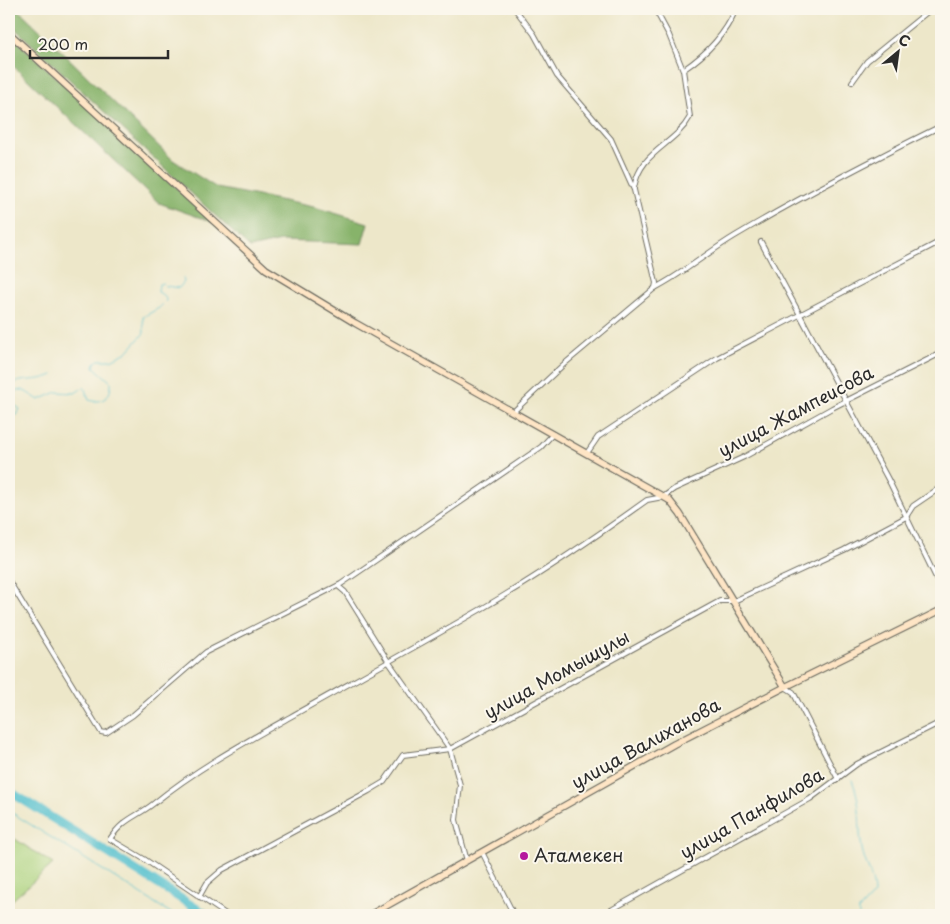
<svg xmlns="http://www.w3.org/2000/svg" width="950" height="924" font-family="'Playpen Sans',sans-serif">
<style>
.green{fill:#aad17b;stroke:#6a7e53}
.forest{fill:#87b36b;stroke:#596f4b}
.lines{fill:none;stroke-linecap:round;stroke-linejoin:round}
.stream{stroke:#53bfcd;stroke-width:1}
.river{stroke:#53bfcd;stroke-width:9}
.street-casing{stroke:#6f6d62;stroke-width:6}
.secondary-casing{stroke:#6f6d62;stroke-width:8}
.street{stroke:#fff;stroke-width:4}
.secondary{stroke:#fee5c5;stroke-width:5.5}
.poi-dot{fill:#b5179e;stroke:#fbf7ec;stroke-width:2}
.labels{text-anchor:middle;stroke-width:4;stroke-linejoin:round;paint-order:stroke}
.street-label{font-size:18px;fill:#2b2b2b;stroke:#fbf7ec}
.poi-label{font-size:18px;fill:#2b2b2b;stroke:#fbf7ec;text-anchor:start}
</style>
<rect width="100%" height="100%" fill="#fbf7ec"/>
<filter id="ink" filterUnits="userSpaceOnUse"><feTurbulence type="fractalNoise" baseFrequency=".02" numOctaves="2"/><feDisplacementMap in="SourceGraphic" scale="10" xChannelSelector="R" yChannelSelector="G"/><feConvolveMatrix kernelMatrix="1 2 1 2 8 2 1 2 1" color-interpolation-filters="sRGB"/></filter>
<filter id="wash" filterUnits="userSpaceOnUse"><feTurbulence type="fractalNoise" baseFrequency=".0096" numOctaves="4" result="noise"/><feDisplacementMap in="SourceGraphic" scale="20" xChannelSelector="R" yChannelSelector="G"/><feGaussianBlur stdDeviation="1.12" result="paint"/><feColorMatrix in="noise" values="0 0 0 0 0 0 0 0 0 0 0 0 0 0 0 0 0 1.4 0 .05"/><feComposite in="paint" operator="in"/></filter>
<g filter="url(#wash)">
<rect width="100%" height="100%" fill="#ede7c9"/>
<polygon class="green" points="9,835 53,864 9,903"/>
<g class="forest">
<polygon points="9,9 18,9 173,160 217,188 314,207 368,223 362,244 281,241 250,248 9,23"/>
<polygon points="9,34 215,223 159,203 9,62"/>
</g>
<g class="lines">
<g class="stream">
<path d="M9 385C23 377 36 383 53 375"/>
<path d="M9 392 23 390 39 400 57 392 75 393 84 387 89 400C103 404 112 396 111 382L94 367 95 363 98 360H111L127 352 144 333 143 317 159 308 166 301 165 296 158 292 159 284 163 283 166 286 179 288 184 282 183 278"/>
<polyline points="9,401 20,409 16,415 9,416"/>
<path d="M852 780C863 806 857 823 862 849 865 864 874 878 874 894L859 910V915"/>
<polyline points="9,811 174,915"/>
</g>
<polyline class="river" points="9,791 207,915"/>
</g>
</g>
<g filter="url(#ink)">
<g class="lines">
<defs>
<g id="street">
<path d="M655 9 669 35 683 70C707 54 725 35 736 9"/>
<polyline points="852,82 867,61 931,9"/>
<path d="M634 188C640 151 674 146 690 117L683 70"/>
<polyline points="761,242 890,483 941,588"/>
<path d="M655 288C684 273 708 252 735 236 802 196 872 160 941 126"/>
<polyline points="513,412 563,365 655,288 656,283 634,190 611,139 557,76 534,34 515,9"/>
<polyline points="587,453 598,437 717,358 941,241"/>
<polyline points="9,581 101,732 106,733 133,715 206,652 341,584 541,447 553,434"/>
<polyline points="338,586 345,592 388,661 450,749 460,785 456,820 467,861"/>
<polyline points="785,687 793,692 838,779"/>
<polyline points="482,852 514,915"/>
<polyline points="199,897 207,883 222,870 369,791 384,782 403,755 450,749 709,607 720,601 734,601 844,550 906,517 913,506 941,487"/>
<path d="M227 915 144 859 110 839C124 818 135 818 153 804 195 770 242 744 290 717 354 681 419 645 483 608 540 575 594 538 647 500L663 497 674 489 744 457 832 408 941 353"/>
<polyline points="602,915 810,799 857,764 941,722"/>
</g>
<g id="secondary">
<polyline points="9,33 266,269 355,323 669,500 680,514 785,687"/>
<polyline points="370,915 674,744 785,687 941,610"/>
</g>
</defs>
<use href="#street" class="street-casing"/>
<use href="#secondary" class="secondary-casing"/>
<use href="#street" class="street"/>
<use href="#secondary" class="secondary"/>
</g>
</g>
<circle class="poi-dot" cx="524" cy="856" r="5"/>
<g class="labels">
<g class="street-label">
<text transform="translate(796 412) rotate(-28)" y="6">улица Жампеисова</text>
<text transform="translate(557 675) rotate(-29)" y="6">улица Момышулы</text>
<text transform="translate(646 744) rotate(-29)" y="6">улица Валиханова</text>
<text transform="translate(752 814) rotate(-30)" y="6">улица Панфилова</text>
</g>
<g class="poi-label">
<text x="534" y="862">Атамекен</text>
</g>
</g>
<rect width="950" height="924" fill="none" stroke="#fbf7ec" stroke-width="30"/>
<g transform="translate(898 52) rotate(29)" stroke="#fbf7ec" stroke-width="4" paint-order="stroke">
<path d="M0-4L9 19L0 12L-9 19Z" fill="#2b2b2b"/>
<text y="-8" font-size="14" font-weight="bold" text-anchor="middle" fill="#2b2b2b">С</text>
</g>
<path d="M30 50v8h138v-8" fill="none" stroke="#2b2b2b" stroke-width="2.5"/>
<text x="38" y="50" font-size="15" fill="#2b2b2b" stroke="#fbf7ec" stroke-width="4" paint-order="stroke">200 m</text>
</svg>
